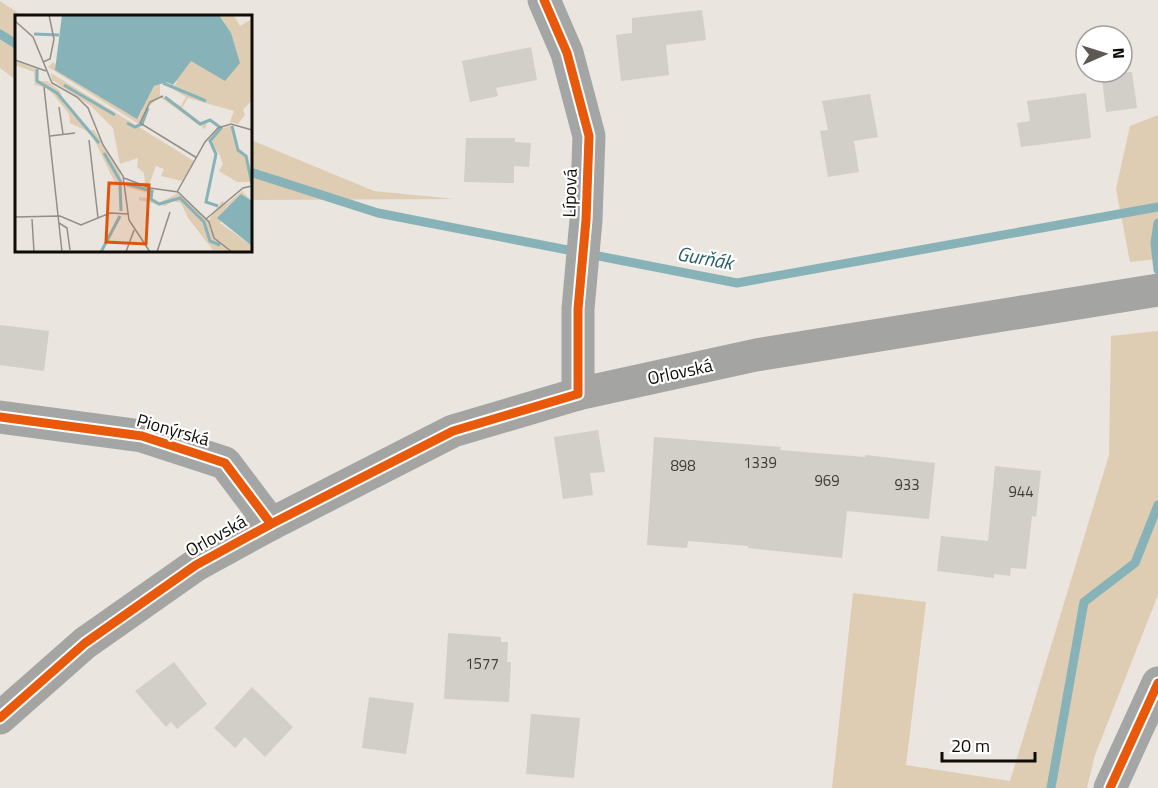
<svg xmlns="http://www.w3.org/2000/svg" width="1158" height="788" font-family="'Titillium Web',sans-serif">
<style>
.green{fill:#dfcdb3}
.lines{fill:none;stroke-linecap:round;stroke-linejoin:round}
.stream{stroke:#87b3b8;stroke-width:9}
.building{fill:#d2cec8}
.minor{stroke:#a4a6a5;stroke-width:33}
.secondary{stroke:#a4a4a2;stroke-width:33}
.cycleway-casing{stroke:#fff;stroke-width:13}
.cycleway{stroke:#e8590c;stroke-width:9}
.labels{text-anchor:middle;stroke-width:4.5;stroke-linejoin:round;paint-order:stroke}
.number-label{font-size:15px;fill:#403c38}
.street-label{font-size:18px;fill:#0f0c08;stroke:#fff}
.water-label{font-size:20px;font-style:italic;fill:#275e65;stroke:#fff}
.inset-river{fill:none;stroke:#87b3b8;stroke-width:3}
.inset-road{fill:none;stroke:#928e88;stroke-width:1.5}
.view{fill:#dd550c;fill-opacity:0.15;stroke:#dd550c;stroke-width:3}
.inset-edge{fill:none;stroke:#0f0c08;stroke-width:3}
</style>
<rect width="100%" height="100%" fill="#eae5de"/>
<g class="green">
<polygon points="0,1 23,16 16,16 16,80 0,68"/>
<polygon points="1158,115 1158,259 1130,262 1116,189 1130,126"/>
<polygon points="251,140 374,191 455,199 251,200"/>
<polygon points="1158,331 1158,595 1095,755 1087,788 832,788 853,593 926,602 906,765 1010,781 1109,455 1111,336"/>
</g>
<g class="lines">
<g class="stream">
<polyline points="0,34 16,44"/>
<polyline points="250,172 378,213 737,283 1158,207"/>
<polyline points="1158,223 1155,243 1158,270"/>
<polyline points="1051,788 1084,602 1135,563 1158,505"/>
</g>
</g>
<g class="building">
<polygon points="702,10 706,40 666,45 669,75 621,81 616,35 632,33 632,18"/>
<polygon points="531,47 537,80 496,88 498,96 470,102 462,61"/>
<polygon points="1101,72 1132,72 1137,108 1106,112"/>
<polygon points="1086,93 1091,138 1021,147 1017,123 1030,121 1027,101"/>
<polygon points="870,94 878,137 854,141 859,172 828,177 820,131 828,130 822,101"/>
<polygon points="466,138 515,138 515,142 531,143 529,167 514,166 514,183 464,182"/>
<polygon points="0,325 49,331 44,371 0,365"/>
<polygon points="598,430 605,472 590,473 593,495 563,499 554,437"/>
<polygon points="654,437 781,447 780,450 865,457 865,455 935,463 929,519 847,511 842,558 748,548 748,546 688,541 687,548 647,545"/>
<polygon points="995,466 1041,471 1036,517 1032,516 1026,569 1011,568 1010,576 994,574 994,578 937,571 941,536 988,541"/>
<polygon points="448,633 501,637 501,642 508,642 507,662 511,662 509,702 444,699"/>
<polygon points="174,662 207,704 177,729 171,722 166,727 135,691"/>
<polygon points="252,687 293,727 265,757 245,737 235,748 214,728"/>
<polygon points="369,697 414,703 406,754 362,748"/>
<polygon points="531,714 580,718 574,778 526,774"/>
</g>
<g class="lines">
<g class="minor">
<polyline points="544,0 567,53 589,136 586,220 578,309 578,394"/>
<polyline points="0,417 142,436 225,463 271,524"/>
<polyline points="1110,788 1158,683"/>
</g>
<polyline class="secondary" points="0,718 85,643 196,565 271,524 453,431 578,394 756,355 1158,290"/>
<defs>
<g id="cycleway">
<polyline points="0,417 142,436 225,463 271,524"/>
<polyline points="0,718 85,643 196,565 271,524 453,431 578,394 578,309 586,220 589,136 567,53 544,0"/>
<polyline points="1110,788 1158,683"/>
</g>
</defs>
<use href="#cycleway" class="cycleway-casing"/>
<use href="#cycleway" class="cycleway"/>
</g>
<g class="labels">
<g class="number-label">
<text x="760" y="468">1339</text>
<text x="683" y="471">898</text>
<text x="827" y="486">969</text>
<text x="907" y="490">933</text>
<text x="1021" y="497">944</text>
<text x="482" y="669">1577</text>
</g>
<g class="street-label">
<text transform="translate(570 193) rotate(-88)" y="6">Lípová</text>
<text transform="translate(680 372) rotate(-12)" y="6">Orlovská</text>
<text transform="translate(173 430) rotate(16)" y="6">Pionýrská</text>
<text transform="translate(216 536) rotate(-29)" y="6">Orlovská</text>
</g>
<g class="water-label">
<text transform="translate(705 258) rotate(10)" y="7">Gurňák</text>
</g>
</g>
<g transform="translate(15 15)">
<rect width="237" height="237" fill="#eae5de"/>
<path d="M204 0H230L219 1 225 11 237 4V85L228 95 230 100 223 109 215 107 219 96 173 83 167 93 187 108 193 105 190 114 145 82 134 91 127 111 33 52 38 47 50 60 112 98 127 97 126 90 139 71 145 69V80L166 91 171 82 158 74 162 66 152 68 129 62 135 39 210 8ZM0 46 24 55 22 66H32L45 76 49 89 72 115H79L104 155 108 170H101L76 118 55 108 54 99 38 79 32 73 20 70 19 57 0 50ZM36 58 179 146 167 166 146 161 149 154 141 151 134 170H130L129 158 122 152 123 143 105 149 98 113 76 91 37 65ZM218 110 224 136 233 141 237 167H222L204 156 208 149 204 138 193 125 203 115ZM111 166 139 175 136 183 144 188 163 178 194 205 207 186 212 189 227 176 237 186 226 179 205 208 237 231V237L198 235 173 203 166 188 158 186 150 191 124 185V182L132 183 133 178 111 172Z" fill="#dfcdb3"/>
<path d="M47 0H204L216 18 225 48 210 66 176 46 158 70 152 67 139 71 122 104 40 55ZM226 179 237 186V231L202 203Z" fill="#87b3b8"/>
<path class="inset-river" d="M19 19 44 20M22 54V66L42 78 84 128M148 68 191 86M49 70 100 100M150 82 185 109 195 105 206 113 195 126 201 139 191 187 203 191M112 108 120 112 127 109 133 93M217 111 223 135 231 141 237 169M89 138 107 169M105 169 106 196M112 169 137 176 136 184 144 189 165 183 189 207 195 226 205 230M86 237 105 201"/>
<path class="inset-road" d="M0 6 18 22 37 68 62 82 73 93 88 130 108 161 114 205 135 237M0 45 31 56M28 47 35 44 39 24 34 0M29 72 47 237M148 81 135 87 125 108 182 143M44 92 48 119M35 121 60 118M74 125 83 203M109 163 135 173 163 177 194 207 199 223 217 237M162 177 190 127 203 113 216 109 237 115M0 202 45 201 66 210 95 198 113 199M17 204 19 237M191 204 228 173 237 171M44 208 52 213 55 235M111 237 119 215M142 237 155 197"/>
<path class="view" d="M94 168 134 170 131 229 91 227Z"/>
<rect width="237" height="237" class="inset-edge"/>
</g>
<g transform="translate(1104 54) rotate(87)"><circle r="28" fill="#ffffff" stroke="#9f9e9c" stroke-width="1.5"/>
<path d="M0-4.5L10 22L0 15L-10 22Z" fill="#5c5853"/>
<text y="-9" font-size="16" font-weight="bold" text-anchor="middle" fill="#0f0c08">N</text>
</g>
<path d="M942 752v9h93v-9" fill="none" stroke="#0f0c08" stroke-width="3"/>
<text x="951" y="752" font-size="18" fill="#0f0c08" stroke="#ffffff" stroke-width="4.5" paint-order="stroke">20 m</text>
</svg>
